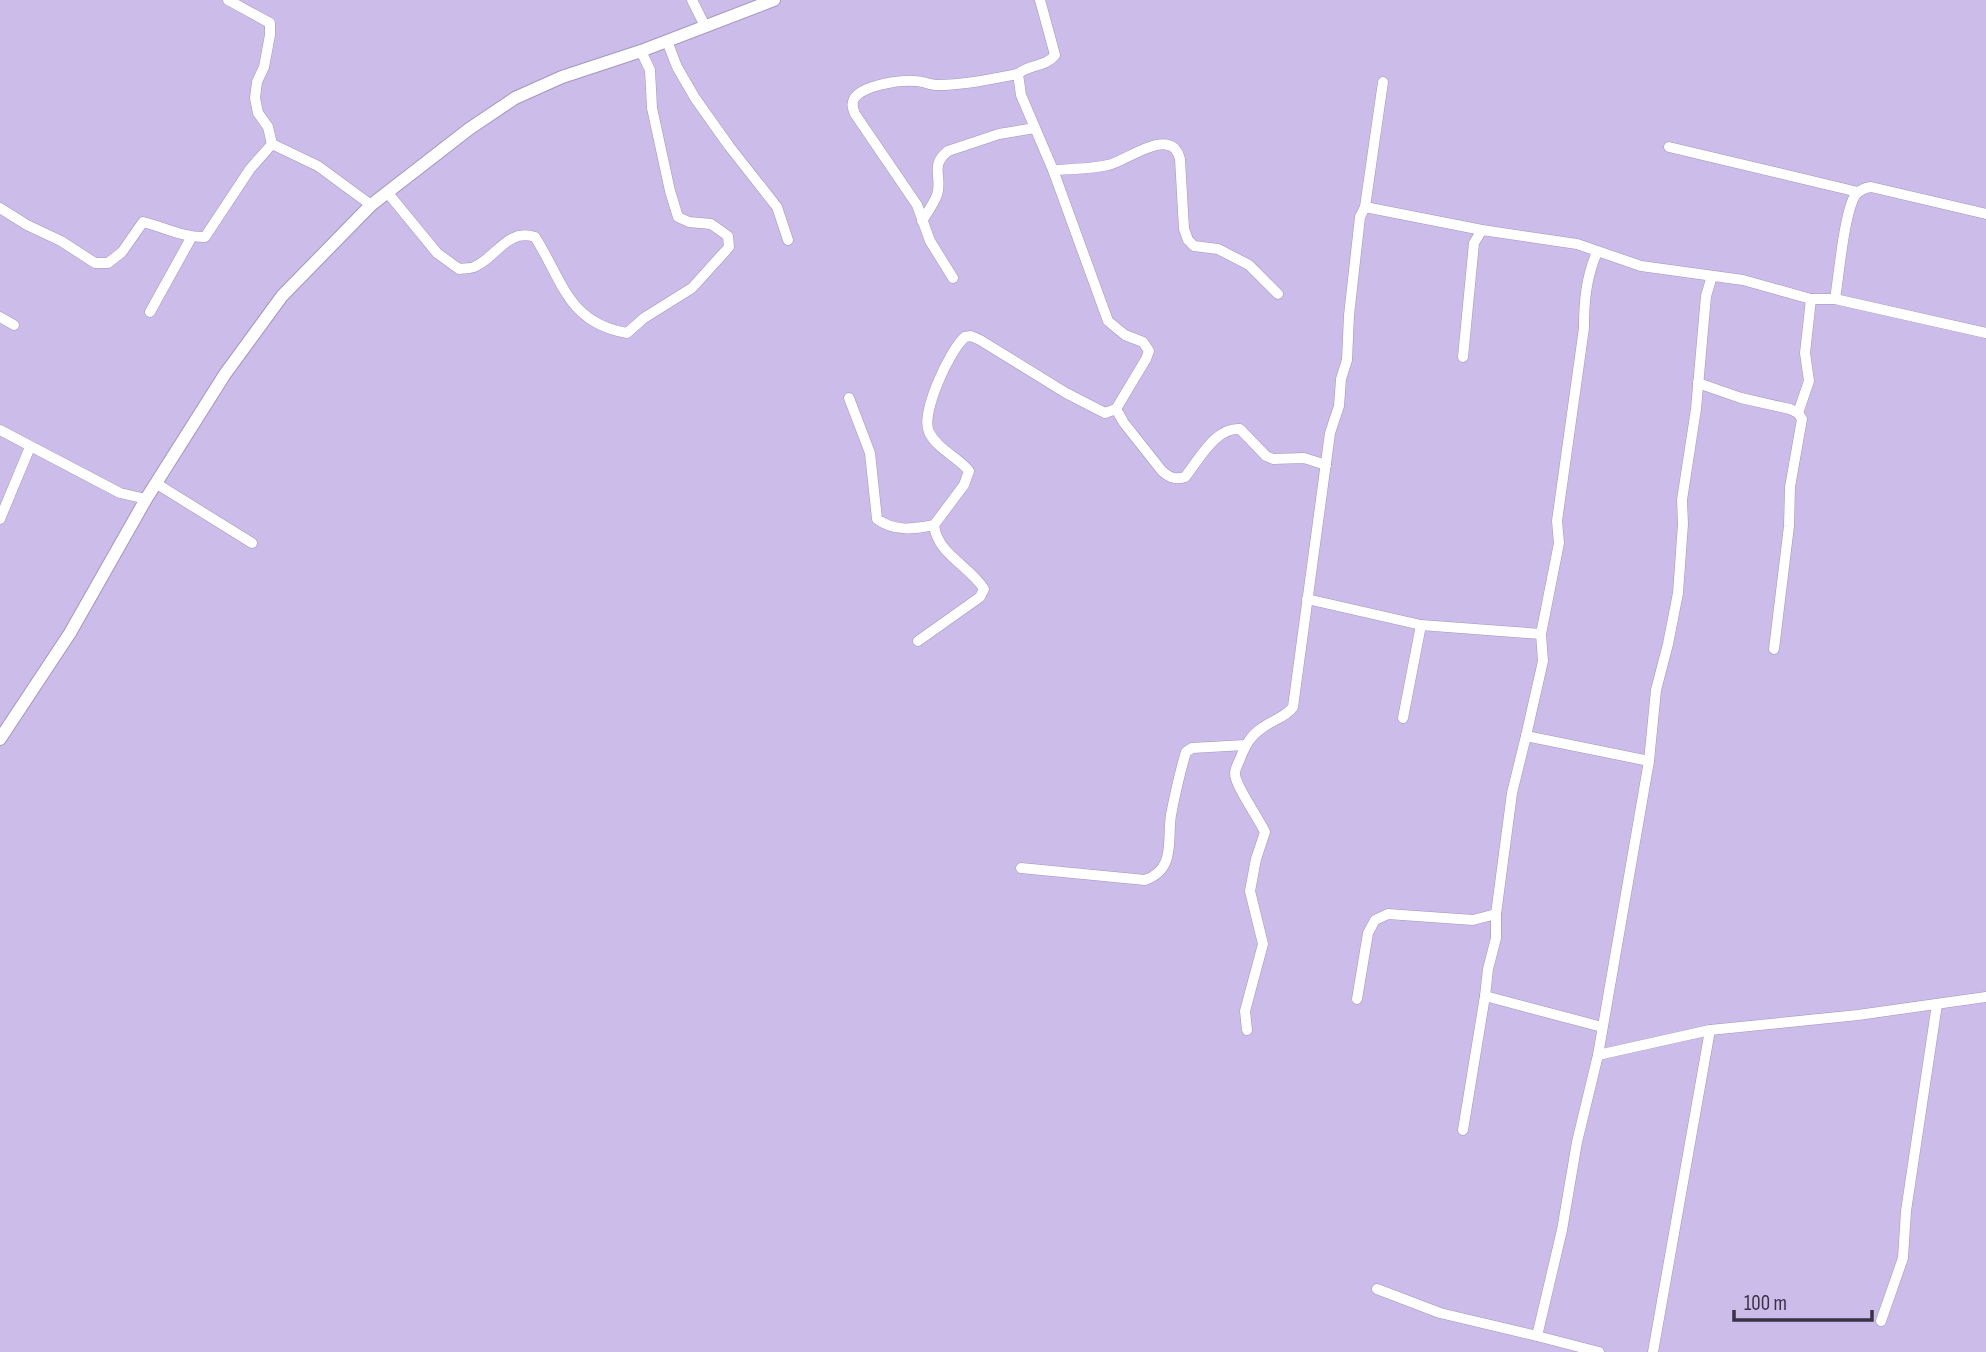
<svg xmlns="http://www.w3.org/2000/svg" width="1986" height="1352" font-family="'Sofia Sans Condensed',sans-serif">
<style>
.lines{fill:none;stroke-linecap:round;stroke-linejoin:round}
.minor-casing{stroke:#a495c1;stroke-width:11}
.tertiary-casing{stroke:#a495c1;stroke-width:14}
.minor{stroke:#fff;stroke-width:10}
.tertiary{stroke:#fff;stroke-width:12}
</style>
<rect width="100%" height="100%" fill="#cbbcea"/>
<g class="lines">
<defs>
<g id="minor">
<polyline points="228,0 270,23 270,35 264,67 257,82 255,98 258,113 268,127 272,144"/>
<polyline points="692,0 705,26"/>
<polyline points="667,41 677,67 695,98 729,146 777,207 788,240"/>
<polyline points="1669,147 1858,192"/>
<path d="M1053 170C1071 169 1090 169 1108 165 1126 162 1171 124 1180 159L1184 229 1188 240 1194 246 1218 249 1249 265 1278 294"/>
<path d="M387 192 437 253 459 269C464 268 472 269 476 266 497 256 508 228 535 237 563 281 568 323 627 333L644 318 692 288 729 247 728 236 711 224 689 222 678 217 670 191 652 108 650 70 641 51"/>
<polyline points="1365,207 1482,230 1577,244 1641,266 1743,280 1811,299 1835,299 1986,333"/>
<path d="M0 208 27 225 61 241 95 263H108L122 252 143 222C164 227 184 238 205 237L250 169 272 144 318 166 371 205"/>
<path d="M922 221C927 213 934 203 937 195 943 177 929 166 948 151L999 134 1035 128"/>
<path d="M953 278 930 241 917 205 855 114C853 109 851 104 854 99 862 85 900 80 915 81 923 81 930 85 937 85 964 85 992 79 1018 74"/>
<path d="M1835 299C1839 276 1844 211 1856 194 1861 189 1865 188 1871 187L1986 214"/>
<polyline points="150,312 191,238"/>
<polyline points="0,317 14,325"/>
<polyline points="1463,357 1474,243 1482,230"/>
<polyline points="1698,383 1741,398 1790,409 1798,413 1802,419 1790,487 1789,526 1774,649"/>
<path d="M849 398 870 453 877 519C894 532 914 529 934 525L964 485 969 471C958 457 937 449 929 432 920 414 950 349 965 337L971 336 980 340 1066 393 1105 413 1116 409 1146 359 1149 351 1143 342 1125 335 1108 321 1053 170 1021 95 1018 74C1029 64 1046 67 1055 55L1040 0"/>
<path d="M1116 409 1124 423 1162 471C1170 478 1176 480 1185 477 1199 460 1215 427 1240 429L1266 456 1273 459 1304 458 1326 465"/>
<polyline points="1798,413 1809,381 1805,353 1811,299"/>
<polyline points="0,430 120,493 146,499"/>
<polyline points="157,484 252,543"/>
<polyline points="0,519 30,447"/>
<polyline points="1307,599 1421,625 1541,634"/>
<path d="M918 641 980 597 984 589C970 566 937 554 934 525"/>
<polyline points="1403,718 1421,625"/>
<path d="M1526 736 1543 661 1541 634 1559 543 1557 521 1584 328C1584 301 1586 278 1597 252"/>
<path d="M1021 868 1145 880C1176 869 1167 841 1171 815 1175 794 1180 772 1186 752L1192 748 1245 745"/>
<polyline points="1485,996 1602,1027"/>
<polyline points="1357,999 1368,933 1375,920 1388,914 1473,920 1496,914"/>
<path d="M1247 1030 1245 1011 1263 944 1250 891 1256 859 1265 832C1259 819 1235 785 1235 774 1235 768 1238 764 1240 759 1245 746 1250 736 1262 728 1272 720 1285 718 1293 707L1330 433 1339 406 1341 379 1347 360 1349 315 1360 217 1365 207 1383 82"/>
<polyline points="1598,1055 1710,1030 1858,1015 1986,997"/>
<polyline points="1463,1130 1485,996 1488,969 1496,938 1496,914 1512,793 1526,736 1649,761"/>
<polyline points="1377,1289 1440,1313 1537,1336 1562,1230 1577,1142 1598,1055 1649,761 1656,690 1668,644 1678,593 1683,524 1682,500 1696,409 1706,296 1712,276"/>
<polyline points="1881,1321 1903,1258 1906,1211 1937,1004"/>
<polyline points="1537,1336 1599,1352"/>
<polyline points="1653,1352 1710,1030"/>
</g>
<polyline id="tertiary" points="0,739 70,633 146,499 225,374 282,296 371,205 469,129 515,98 562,77 641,51 774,0"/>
</defs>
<use href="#minor" class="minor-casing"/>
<use href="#tertiary" class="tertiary-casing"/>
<use href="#minor" class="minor"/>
<use href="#tertiary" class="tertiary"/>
</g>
<path d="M1734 1310v10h138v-10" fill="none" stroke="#383244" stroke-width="3.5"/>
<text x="1744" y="1310" font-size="21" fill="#383244" stroke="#cbbcea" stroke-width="5" paint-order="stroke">100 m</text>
</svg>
